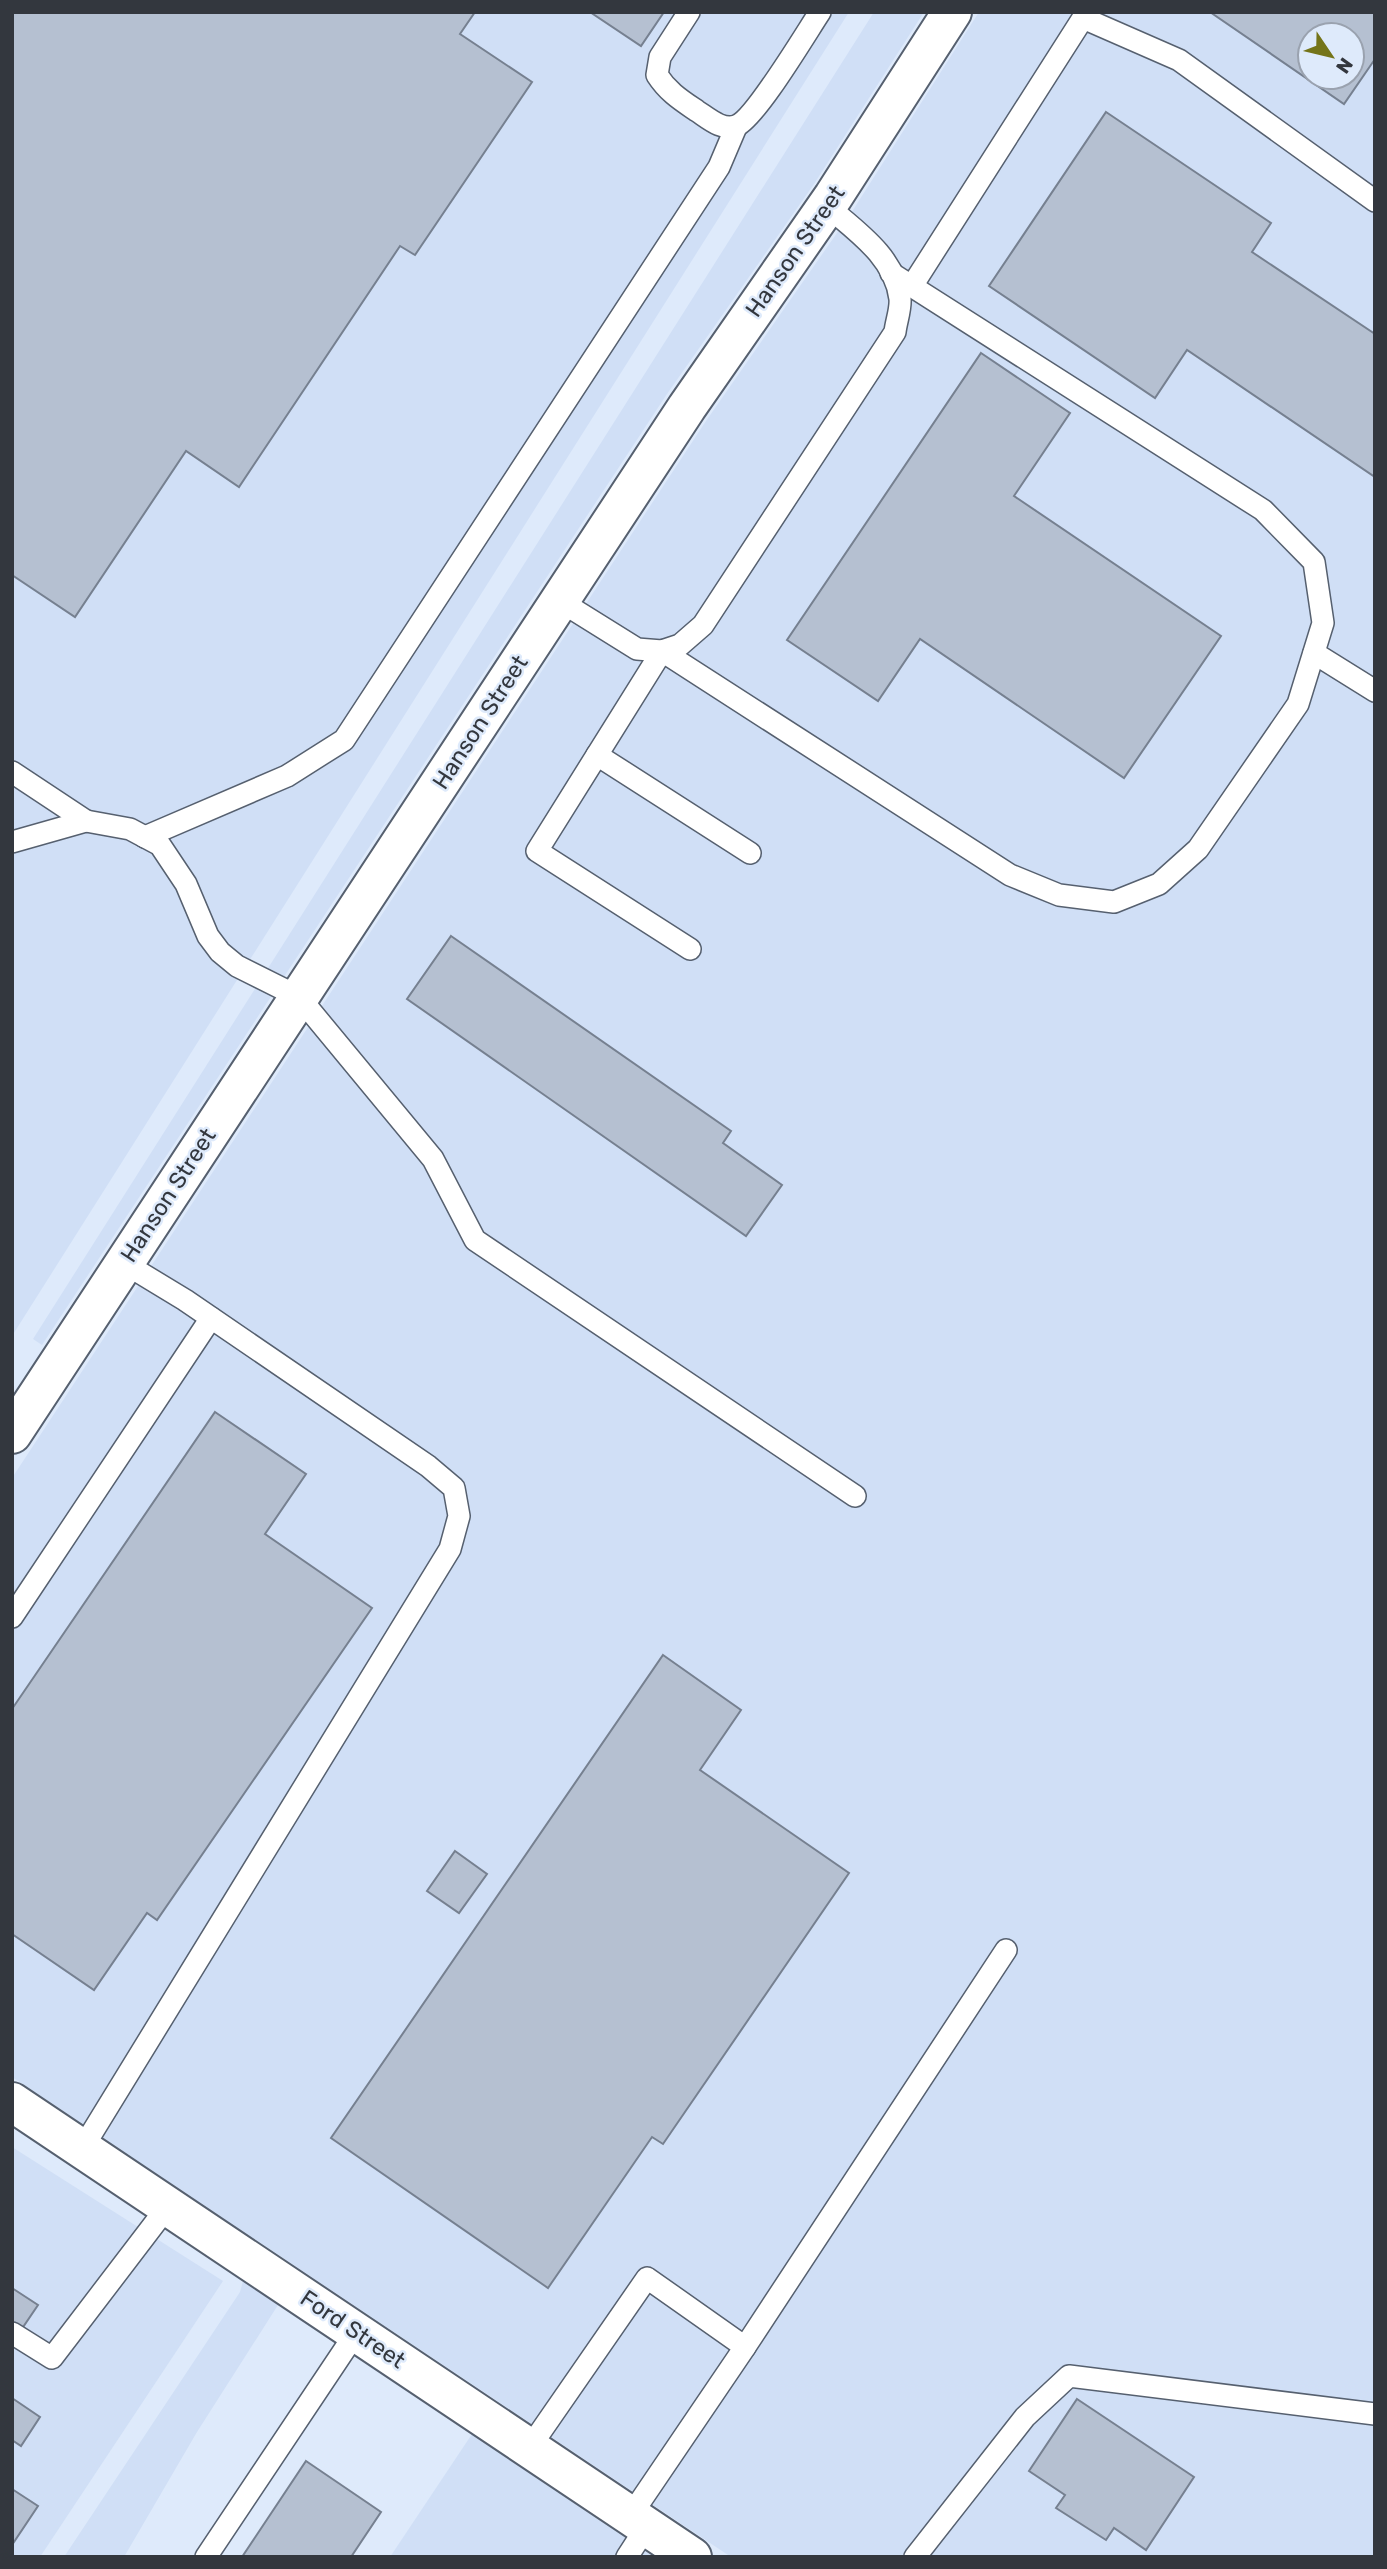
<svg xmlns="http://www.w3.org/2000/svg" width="1387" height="2569" font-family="Rubik,sans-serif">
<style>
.built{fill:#d0dff6;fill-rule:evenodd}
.building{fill:#b5c0d1;stroke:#768090;stroke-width:2;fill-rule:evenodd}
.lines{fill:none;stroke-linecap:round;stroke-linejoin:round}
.service-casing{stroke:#56606f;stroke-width:24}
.tertiary-casing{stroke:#56606f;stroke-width:42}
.service{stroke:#fff;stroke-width:21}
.tertiary{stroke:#fff;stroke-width:38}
.labels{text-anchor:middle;stroke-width:5;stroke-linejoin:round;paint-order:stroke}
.street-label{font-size:23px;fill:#33373e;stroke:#deeafb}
</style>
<rect width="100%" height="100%" fill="#deeafb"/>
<g class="built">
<polygon points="12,12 849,12 12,1336"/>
<polygon points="874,12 924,12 814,184 667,394 42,1345 33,1339"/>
<path d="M979 12H1375V2557H731L12 2077V1478L706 421 853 210ZM1310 35H1352V77H1310Z"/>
<polygon points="12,2147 223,2281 40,2557 12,2557"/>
<polygon points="243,2281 278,2305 197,2432 124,2557 64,2557 240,2292"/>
<polygon points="472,2434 654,2557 390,2557"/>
</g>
<g class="building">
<polygon points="12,12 475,12 460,34 532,82 415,255 400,246 239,487 186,451 75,617 12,575"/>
<polygon points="590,12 664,12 641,46"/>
<path d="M1210 12H1375V59L1344 104ZM1310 35H1352V77H1310Z"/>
<polygon points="1106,112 1271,223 1252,252 1375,334 1375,477 1187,350 1155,398 989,286"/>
<polygon points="981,353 1070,413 1014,496 1221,636 1124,778 920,639 878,701 787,640"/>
<polygon points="451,936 731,1131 723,1143 782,1185 746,1236 407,999"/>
<polygon points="215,1412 306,1474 265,1534 372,1608 157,1920 147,1913 94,1990 12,1934 12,1709"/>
<polygon points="663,1655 741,1710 700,1770 849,1873 663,2144 652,2137 548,2288 331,2138"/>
<polygon points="455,1851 487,1874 459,1913 427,1891"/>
<polygon points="12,2288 38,2305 19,2333 12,2328"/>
<polygon points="12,2398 40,2417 21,2446 12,2440"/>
<polygon points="1077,2399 1194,2477 1146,2550 1114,2528 1106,2540 1056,2508 1065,2495 1029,2471"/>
<polygon points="306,2461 381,2512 351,2557 242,2557"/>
<polygon points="12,2489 38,2506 12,2545"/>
</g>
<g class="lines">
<defs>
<g id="service">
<path d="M689 12 660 57 657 75C668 92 681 100 697 111 708 118 722 131 736 126 755 119 806 33 820 12"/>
<polyline points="912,286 1083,18 1179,60 1375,201"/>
<path d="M560 601 637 649 662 651 680 645 703 625 895 332C896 322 901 309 900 299 895 257 856 231 827 206"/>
<polyline points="1314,653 1375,691"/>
<polyline points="597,755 750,853"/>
<polyline points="12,772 86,821"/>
<polyline points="145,837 287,776 344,740 719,167 736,127"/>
<polyline points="12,842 86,821 130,829 160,845 186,884 208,936 220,952 237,966 299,997 433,1159 475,1240 855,1496"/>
<polyline points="690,949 537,851 662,651 1010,875 1059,895 1114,902 1159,884 1198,849 1298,704 1323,623 1314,562 1263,510 891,273"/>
<polyline points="12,1617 211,1318"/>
<polyline points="82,2149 450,1549 459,1516 454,1488 428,1466 185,1300 124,1263"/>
<polyline points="12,2333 52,2358 168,2206"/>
<polyline points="745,2347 1006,1950"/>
<polyline points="530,2447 647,2278 745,2347 631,2515"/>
<polyline points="206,2557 357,2331"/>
<polyline points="627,2557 647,2526"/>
<polyline points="915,2557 1025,2417 1069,2376 1375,2414"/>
</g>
<g id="tertiary">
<polyline points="12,1434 687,407 833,197 952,12"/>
<polyline points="12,2102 692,2557"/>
</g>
</defs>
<use href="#service" class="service-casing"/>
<use href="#tertiary" class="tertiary-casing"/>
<use href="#service" class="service"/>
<use href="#tertiary" class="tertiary"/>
</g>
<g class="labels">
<g class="street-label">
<text transform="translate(795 251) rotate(-55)" y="8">Hanson Street</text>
<text transform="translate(480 722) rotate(-57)" y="8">Hanson Street</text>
<text transform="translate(168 1195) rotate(-57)" y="8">Hanson Street</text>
<text transform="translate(353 2329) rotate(34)" y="8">Ford Street</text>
</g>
</g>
<rect width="1387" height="2569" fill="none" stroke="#33373e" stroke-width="28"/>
<g transform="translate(1331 56) rotate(125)"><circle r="33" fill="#deeafb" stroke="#9aa2af" stroke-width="2"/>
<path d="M0-5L12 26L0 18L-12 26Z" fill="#747419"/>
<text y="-10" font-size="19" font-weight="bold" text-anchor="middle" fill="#33373e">N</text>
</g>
</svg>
